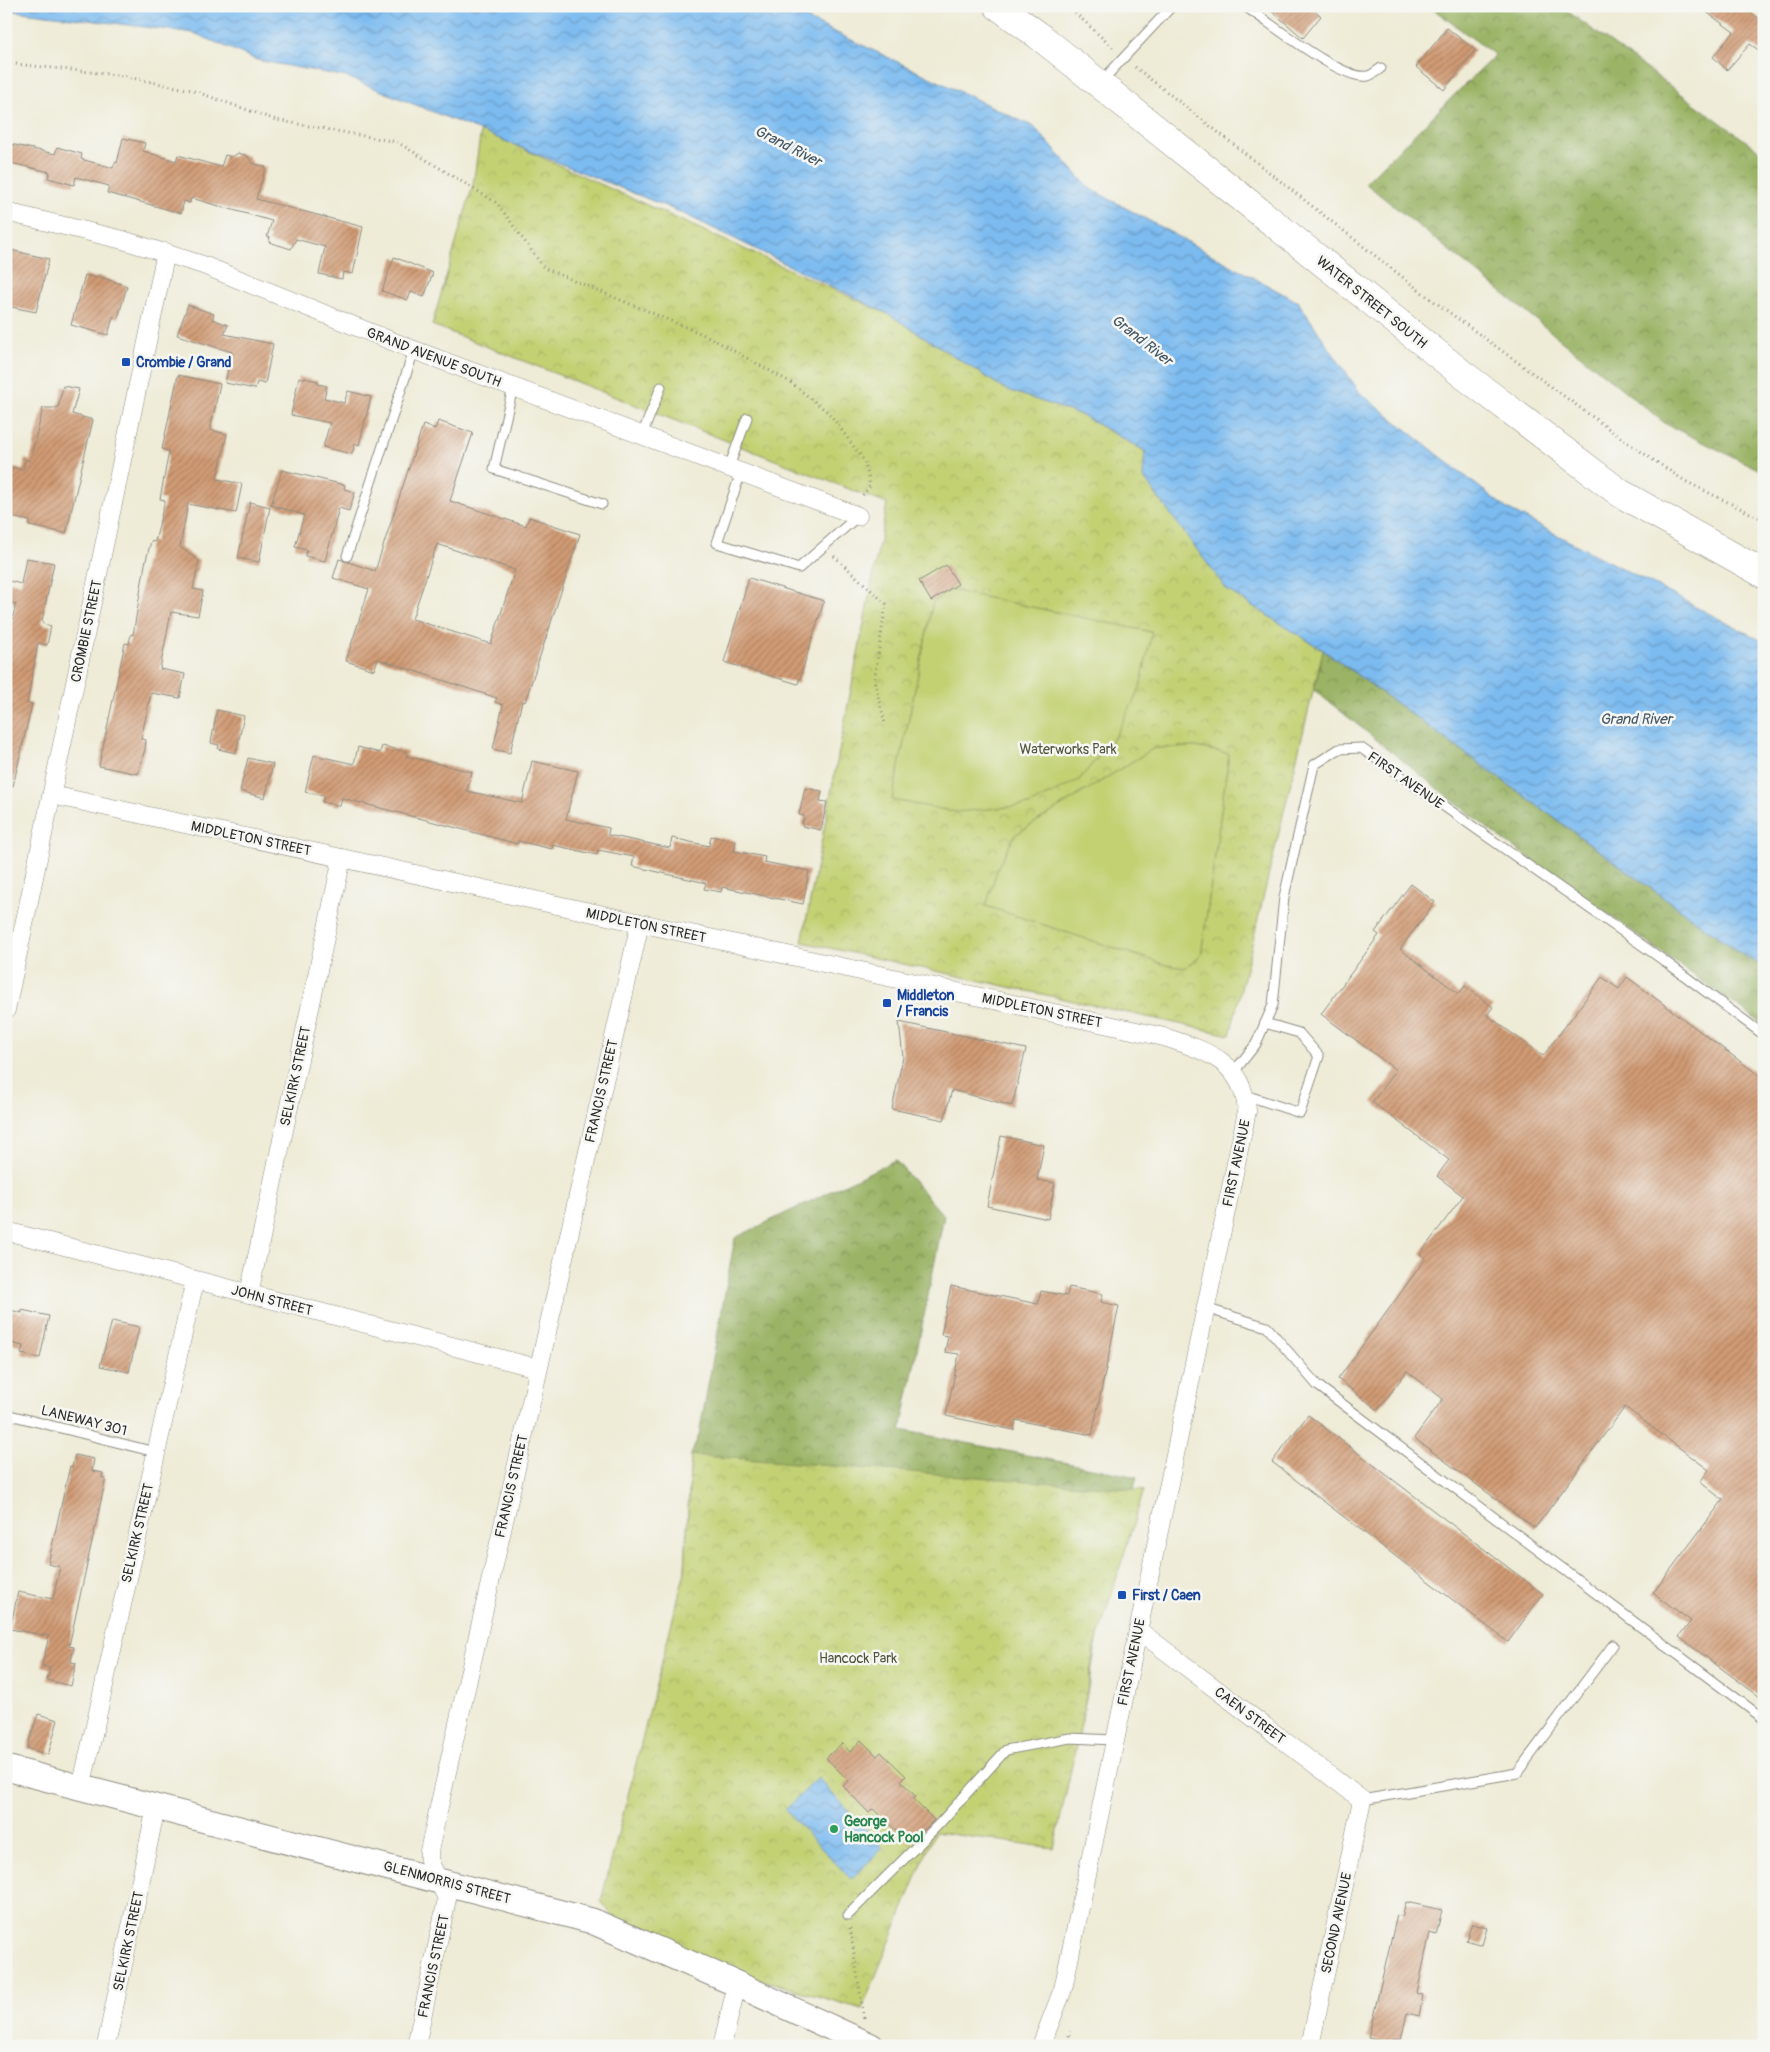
<svg xmlns="http://www.w3.org/2000/svg" width="1770" height="2052" font-family="Pangolin,sans-serif">
<style>
.forest{fill:url(#forest-crowns);stroke:#626f48}
.park{fill:url(#park-crowns);stroke:#777e4f}
.garden{fill:#c3d173;stroke:#777e4f}
.water{fill:url(#water-waves);stroke:#54738e}
.building{fill:url(#building-hatch);fill-rule:evenodd}
.lines{fill:none;stroke-linecap:round;stroke-linejoin:round}
.lane-casing{stroke:#8c8b80;stroke-width:11}
.street-casing{stroke:#8c8b80;stroke-width:19}
.secondary-casing{stroke:#8c8b80;stroke-width:27}
.primary-casing{stroke:#8c8b80;stroke-width:29}
.path{stroke:#8c8b80;stroke-width:3;stroke-dasharray:1 4;stroke-linecap:butt}
.lane{stroke:#fff;stroke-width:9}
.street{stroke:#fff;stroke-width:18}
.secondary{stroke:#fff;stroke-width:25}
.primary{stroke:#fff;stroke-width:28}
.transit-dot{fill:#1a4fb4;stroke:#f6f6f2;stroke-width:2}
.leisure-dot{fill:#2e9e5b;stroke:#f6f6f2;stroke-width:2}
.labels{text-anchor:middle;stroke-width:5;stroke-linejoin:round;paint-order:stroke}
.street-label{font-size:14px;fill:#2b2b2b;stroke:#f6f6f2}
.transit-label{font-size:14px;font-weight:bold;fill:#164399;stroke:#f6f6f2;text-anchor:start}
.park-label{font-size:14px;fill:#51543d;stroke:#f6f6f2}
.leisure-label{font-size:14px;font-weight:bold;fill:#27864d;stroke:#f6f6f2;text-anchor:start}
.water-label{font-size:15px;font-style:italic;fill:#435666;stroke:#f6f6f2}
</style>
<defs>
<pattern id="forest-crowns" width="20" height="18" patternUnits="userSpaceOnUse" patternTransform="scale(1.25)"><rect width="20" height="18" fill="#9ab365"/><path d="M2 6a3 3 0 1 1 6 0M12 15a3 3 0 1 1 6 0" fill="none" stroke="#7e9253"/></pattern>
<pattern id="park-crowns" width="20" height="18" patternUnits="userSpaceOnUse" patternTransform="scale(1.25)"><rect width="20" height="18" fill="#c3d173"/><path d="M2 6a3 3 0 1 1 6 0M12 15a3 3 0 1 1 6 0" fill="none" stroke="#a8b464"/></pattern>
<pattern id="water-waves" width="16" height="10" patternUnits="userSpaceOnUse" patternTransform="scale(1.25)"><rect width="16" height="10" fill="#7cbbf0"/><path d="M0 5q4-4 8 0t8 0" fill="none" stroke="#6698c3"/></pattern>
<pattern id="building-hatch" width="6" height="6" patternUnits="userSpaceOnUse" patternTransform="scale(1.25)"><rect width="6" height="6" fill="#d19b75"/><path d="M-1 1l2-2M0 6l6-6M5 7l2-2" fill="none" stroke="#aa7f60"/></pattern>
</defs>
<rect width="100%" height="100%" fill="#f6f6f2"/>
<filter id="ink" filterUnits="userSpaceOnUse"><feTurbulence type="fractalNoise" baseFrequency=".02" numOctaves="2"/><feDisplacementMap in="SourceGraphic" scale="10" xChannelSelector="R" yChannelSelector="G"/><feConvolveMatrix kernelMatrix="1 2 1 2 8 2 1 2 1" color-interpolation-filters="sRGB"/></filter>
<filter id="wash" filterUnits="userSpaceOnUse"><feTurbulence type="fractalNoise" baseFrequency=".0096" numOctaves="4" result="noise"/><feDisplacementMap in="SourceGraphic" scale="20" xChannelSelector="R" yChannelSelector="G"/><feGaussianBlur stdDeviation="1.12" result="paint"/><feColorMatrix in="noise" values="0 0 0 0 0 0 0 0 0 0 0 0 0 0 0 0 0 1.4 0 .05"/><feComposite in="paint" operator="in"/></filter>
<g filter="url(#wash)">
<rect width="100%" height="100%" fill="#eeebd6"/>
<g class="forest">
<polygon points="1429,6 1560,6 1764,154 1764,472 1666,424 1365,183 1495,55"/>
<polygon points="1323,650 1743,955 1764,967 1764,1025 1495,834 1314,690"/>
<polygon points="895,1160 944,1216 901,1430 1137,1477 1109,1579 1082,1719 685,1571 691,1455 699,1435 735,1238"/>
</g>
<g class="park">
<polygon points="481,130 890,315 1005,389 1081,415 1145,451 1227,590 1323,650 1230,1035 802,942 887,504 432,325 473,185"/>
<polygon points="691,1455 1144,1490 1094,1650 1082,1719 1054,1848 935,1832 862,2009 738,1973 616,1921 601,1901 685,1571"/>
</g>
<g class="garden">
<polygon points="950,590 1152,632 1140,688 1116,735 1079,780 1029,805 957,812 892,800 933,602"/>
<polygon points="1196,747 1229,754 1201,956 1185,968 1166,965 986,906 998,867 1015,835 1154,748"/>
</g>
<g class="water">
<polygon points="6,6 780,6 1034,127 1089,188 1298,302 1360,393 1507,509 1764,642 1764,967 1743,955 1323,650 1227,590 1143,477 1145,451 1081,415 1005,389 890,315 680,212 347,77 257,60 194,33 6,10"/>
<polygon points="818,1778 883,1848 851,1879 785,1810"/>
</g>
<g id="blocks">
<g class="building">
<polygon points="1266,6 1310,6 1321,16 1303,38"/>
<polygon points="1698,6 1742,6 1764,22 1764,54 1750,44 1727,70 1713,57 1734,32"/>
<polygon points="1447,28 1475,50 1444,90 1416,67"/>
<polygon points="123,138 145,143 143,151 176,161 178,155 221,167 225,155 232,157 238,153 248,156 252,163 266,167 256,199 363,227 353,274 343,272 342,279 319,274 325,247 296,239 291,249 269,242 270,237 267,237 272,221 191,198 190,203 184,201 181,213 107,193 109,186 76,177 74,185 48,178 50,172 6,162 6,143 55,154 57,147 82,154 81,159 113,168 115,162 117,163"/>
<polygon points="6,249 49,259 36,312 6,306"/>
<polygon points="394,257 433,273 424,297 411,292 408,300 382,291"/>
<polygon points="85,275 97,278 98,276 127,286 118,318 113,317 108,335 71,325"/>
<polygon points="188,305 214,314 212,319 228,325 224,334 273,344 265,384 257,382 255,389 225,383 232,352 177,335"/>
<polygon points="178,375 220,384 210,430 227,434 217,479 242,484 236,513 188,504 180,547 199,561 193,589 203,591 198,616 171,612 160,669 185,674 180,698 151,693 141,739 146,740 145,749 138,774 99,766 125,643 129,644 131,634 133,635 145,564 151,541 155,542 165,500 160,499 169,451 162,449"/>
<polygon points="299,377 318,381 318,384 327,386 324,398 344,403 348,391 371,397 359,445 355,444 352,454 323,447 330,423 291,415"/>
<polygon points="63,386 79,389 72,414 93,420 66,533 29,526 30,521 6,516 6,466 23,470 25,459 30,461 43,408 58,408"/>
<path d="M438 421 473 433 450 501 526 526 529 517 580 534 525 702 522 701 510 753 493 749 503 705 495 702 497 698 378 659 374 670 346 661 369 589 333 578 339 559 375 571 423 425 435 429ZM437 544 515 570 491 644 412 619Z"/>
<polygon points="282,470 345,485 344,489 355,492 349,511 339,508 325,561 305,556 307,550 295,547 304,515 271,505"/>
<polygon points="250,502 270,507 259,562 238,558"/>
<polygon points="26,558 54,563 42,621 43,624 51,626 47,645 38,643 27,703 32,704 13,786 6,785 6,642 16,604 6,601 10,581 21,584"/>
<polygon points="946,565 958,584 931,601 919,581"/>
<polygon points="749,578 824,601 798,684 724,662"/>
<polygon points="217,710 244,716 236,753 218,749 219,745 211,743"/>
<polygon points="382,746 407,752 406,756 472,772 467,791 522,803 532,761 578,771 566,819 609,828 608,835 670,848 672,838 709,846 711,836 736,841 734,851 765,857 764,862 809,871 803,904 722,887 721,892 704,889 706,883 632,866 634,857 598,850 597,855 553,845 552,849 518,841 518,844 342,798 340,806 322,802 324,796 305,792 314,755 354,764 358,747 380,753"/>
<polygon points="248,758 273,764 265,798 240,791"/>
<polygon points="805,788 822,791 820,801 827,802 821,830 802,826 804,816 799,815"/>
<polygon points="1411,884 1435,902 1400,949 1459,994 1465,986 1493,1007 1487,1015 1543,1056 1602,977 1619,989 1627,977 1764,1079 1764,1700 1679,1637 1691,1621 1653,1593 1723,1500 1700,1482 1709,1470 1625,1407 1535,1528 1414,1438 1443,1399 1407,1371 1378,1410 1338,1379 1426,1258 1420,1254 1463,1196 1437,1176 1449,1160 1372,1102 1396,1070 1321,1014 1379,935 1375,932"/>
<polygon points="899,1022 1026,1049 1012,1106 952,1090 944,1120 892,1109 903,1057"/>
<polygon points="1001,1136 1044,1145 1037,1180 1055,1183 1048,1219 987,1206"/>
<polygon points="951,1286 1038,1304 1041,1291 1067,1296 1069,1287 1103,1294 1101,1302 1119,1306 1092,1435 1016,1420 1014,1430 946,1416 959,1354 945,1352 948,1336 941,1335"/>
<polygon points="6,1309 22,1313 22,1310 49,1316 40,1358 21,1354 23,1346 6,1342"/>
<polygon points="112,1321 139,1327 129,1372 100,1366"/>
<polygon points="1308,1415 1543,1594 1508,1642 1272,1462"/>
<polygon points="75,1455 94,1459 92,1471 103,1473 102,1478 106,1478 69,1646 74,1647 71,1662 76,1663 71,1686 47,1680 50,1668 42,1666 49,1636 10,1629 18,1592 53,1599 60,1567 48,1564 70,1466 72,1467"/>
<polygon points="38,1714 58,1720 48,1755 27,1748"/>
<polygon points="861,1740 877,1756 881,1752 906,1776 901,1781 916,1797 913,1799 934,1820 910,1843 873,1809 869,1813 843,1786 849,1781 826,1758 842,1743 850,1752"/>
<polygon points="1406,1902 1442,1910 1436,1935 1430,1933 1417,1993 1423,1995 1419,2016 1407,2013 1401,2040 1393,2039 1392,2044 1368,2038 1397,1915 1402,1917"/>
<polygon points="1472,1924 1487,1928 1482,1945 1466,1940"/>
</g>
</g>
</g>
<g filter="url(#ink)">
<use href="#blocks" fill-opacity="0" stroke="#8c8b80" stroke-width="1"/>
<g class="lines">
<defs>
<g id="lane">
<path d="M1244 6C1269 21 1341 81 1368 76 1372 75 1377 71 1381 68"/>
<polyline points="1101,82 1172,6"/>
<polyline points="513,387 494,469 602,504"/>
<polyline points="642,435 661,387"/>
<polyline points="729,467 747,418"/>
<polyline points="741,472 717,543 799,568 858,516"/>
<polyline points="347,556 414,350"/>
<polyline points="1233,1073 1256,1044 1273,1005 1284,897 1314,765 1339,749 1361,748 1666,962 1764,1035"/>
<polyline points="1245,1095 1300,1113 1319,1056 1299,1033 1265,1023"/>
<polyline points="1205,1308 1267,1327 1317,1385 1764,1719"/>
<polyline points="6,1414 155,1452"/>
<polyline points="1362,1800 1517,1773 1613,1645"/>
<polyline points="848,1915 939,1824 1006,1750 1070,1738 1114,1740"/>
</g>
<g id="street">
<polyline points="6,212 123,240 203,265 414,350 858,516"/>
<path d="M52 795 1164 1037C1206 1051 1243 1061 1247 1111L1063 1989 1041 2046"/>
<polyline points="6,1010 166,252"/>
<polyline points="6,1231 537,1368"/>
<polyline points="249,1294 342,858"/>
<polyline points="1138,1630 1362,1800 1310,2046"/>
<polyline points="81,1788 195,1280"/>
<polyline points="106,2046 156,1807"/>
<polyline points="416,2046 447,1899 429,1860 429,1851 640,923"/>
<polyline points="722,2046 737,1984"/>
</g>
<polyline id="secondary" points="6,1768 592,1921 737,1984 871,2046"/>
<polyline id="primary" points="998,6 1038,35 1465,376 1620,493 1764,574"/>
</defs>
<use href="#lane" class="lane-casing"/>
<use href="#street" class="street-casing"/>
<use href="#secondary" class="secondary-casing"/>
<use href="#primary" class="primary-casing"/>
<g class="path">
<polyline points="1068,6 1113,48"/>
<polyline points="6,63 117,75 191,90 276,120 397,142 497,203 544,268 707,336 790,382 829,413 865,462 870,486 862,496"/>
<polyline points="1135,67 1424,294 1631,445 1685,481 1764,520"/>
<polyline points="834,556 886,604 874,680 885,723"/>
<polyline points="850,1928 864,2018"/>
<polyline points="1067,2046 1070,2031"/>
</g>
<use href="#lane" class="lane"/>
<use href="#street" class="street"/>
<use href="#secondary" class="secondary"/>
<use href="#primary" class="primary"/>
</g>
</g>
<g class="transit-dot">
<rect x="121" y="357" width="10" height="10" rx="2.5"/>
<rect x="882" y="998" width="10" height="10" rx="2.5"/>
<rect x="1117" y="1590" width="10" height="10" rx="2.5"/>
</g>
<circle class="leisure-dot" cx="834" cy="1829" r="5"/>
<g class="labels">
<g class="street-label">
<text transform="translate(1372 302) rotate(39)" y="5">WATER STREET SOUTH</text>
<text transform="translate(434 357) rotate(21)" y="5">GRAND AVENUE SOUTH</text>
<text transform="translate(86 631) rotate(-78)" y="5">CROMBIE STREET</text>
<text transform="translate(1406 780) rotate(35)" y="5">FIRST AVENUE</text>
<text transform="translate(251 838) rotate(12)" y="5">MIDDLETON STREET</text>
<text transform="translate(646 925) rotate(12)" y="5">MIDDLETON STREET</text>
<text transform="translate(1042 1010) rotate(12)" y="5">MIDDLETON STREET</text>
<text transform="translate(295 1076) rotate(-78)" y="5">SELKIRK STREET</text>
<text transform="translate(601 1091) rotate(-77)" y="5">FRANCIS STREET</text>
<text transform="translate(1236 1163) rotate(-78)" y="5">FIRST AVENUE</text>
<text transform="translate(272 1300) rotate(15)" y="5">JOHN STREET</text>
<text transform="translate(84 1420) rotate(14)" y="5">LANEWAY 301</text>
<text transform="translate(511 1486) rotate(-77)" y="5">FRANCIS STREET</text>
<text transform="translate(137 1533) rotate(-77)" y="5">SELKIRK STREET</text>
<text transform="translate(1131 1662) rotate(-78)" y="5">FIRST AVENUE</text>
<text transform="translate(1250 1715) rotate(37)" y="5">CAEN STREET</text>
<text transform="translate(447 1882) rotate(15)" y="5">GLENMORRIS STREET</text>
<text transform="translate(1336 1923) rotate(-78)" y="5">SECOND AVENUE</text>
<text transform="translate(128 1941) rotate(-78)" y="5">SELKIRK STREET</text>
<text transform="translate(433 1966) rotate(-78)" y="5">FRANCIS STREET</text>
</g>
<g class="transit-label">
<text x="136" y="367">Crombie / Grand</text>
<text x="897" y="1000">Middleton<tspan x="897" dy="16">/ Francis</tspan></text>
<text x="1132" y="1600">First / Caen</text>
</g>
<g class="park-label">
<text x="1068" y="754">Waterworks Park</text>
<text x="858" y="1663">Hancock Park</text>
</g>
<g class="leisure-label">
<text x="844" y="1826">George<tspan x="844" dy="16">Hancock Pool</tspan></text>
</g>
<g class="water-label">
<text transform="translate(788 146) rotate(27)" y="5">Grand River</text>
<text transform="translate(1142 340) rotate(38)" y="5">Grand River</text>
<text x="1636" y="724">Grand River</text>
</g>
</g>
<rect width="1770" height="2052" fill="none" stroke="#f6f6f2" stroke-width="25"/>
</svg>
